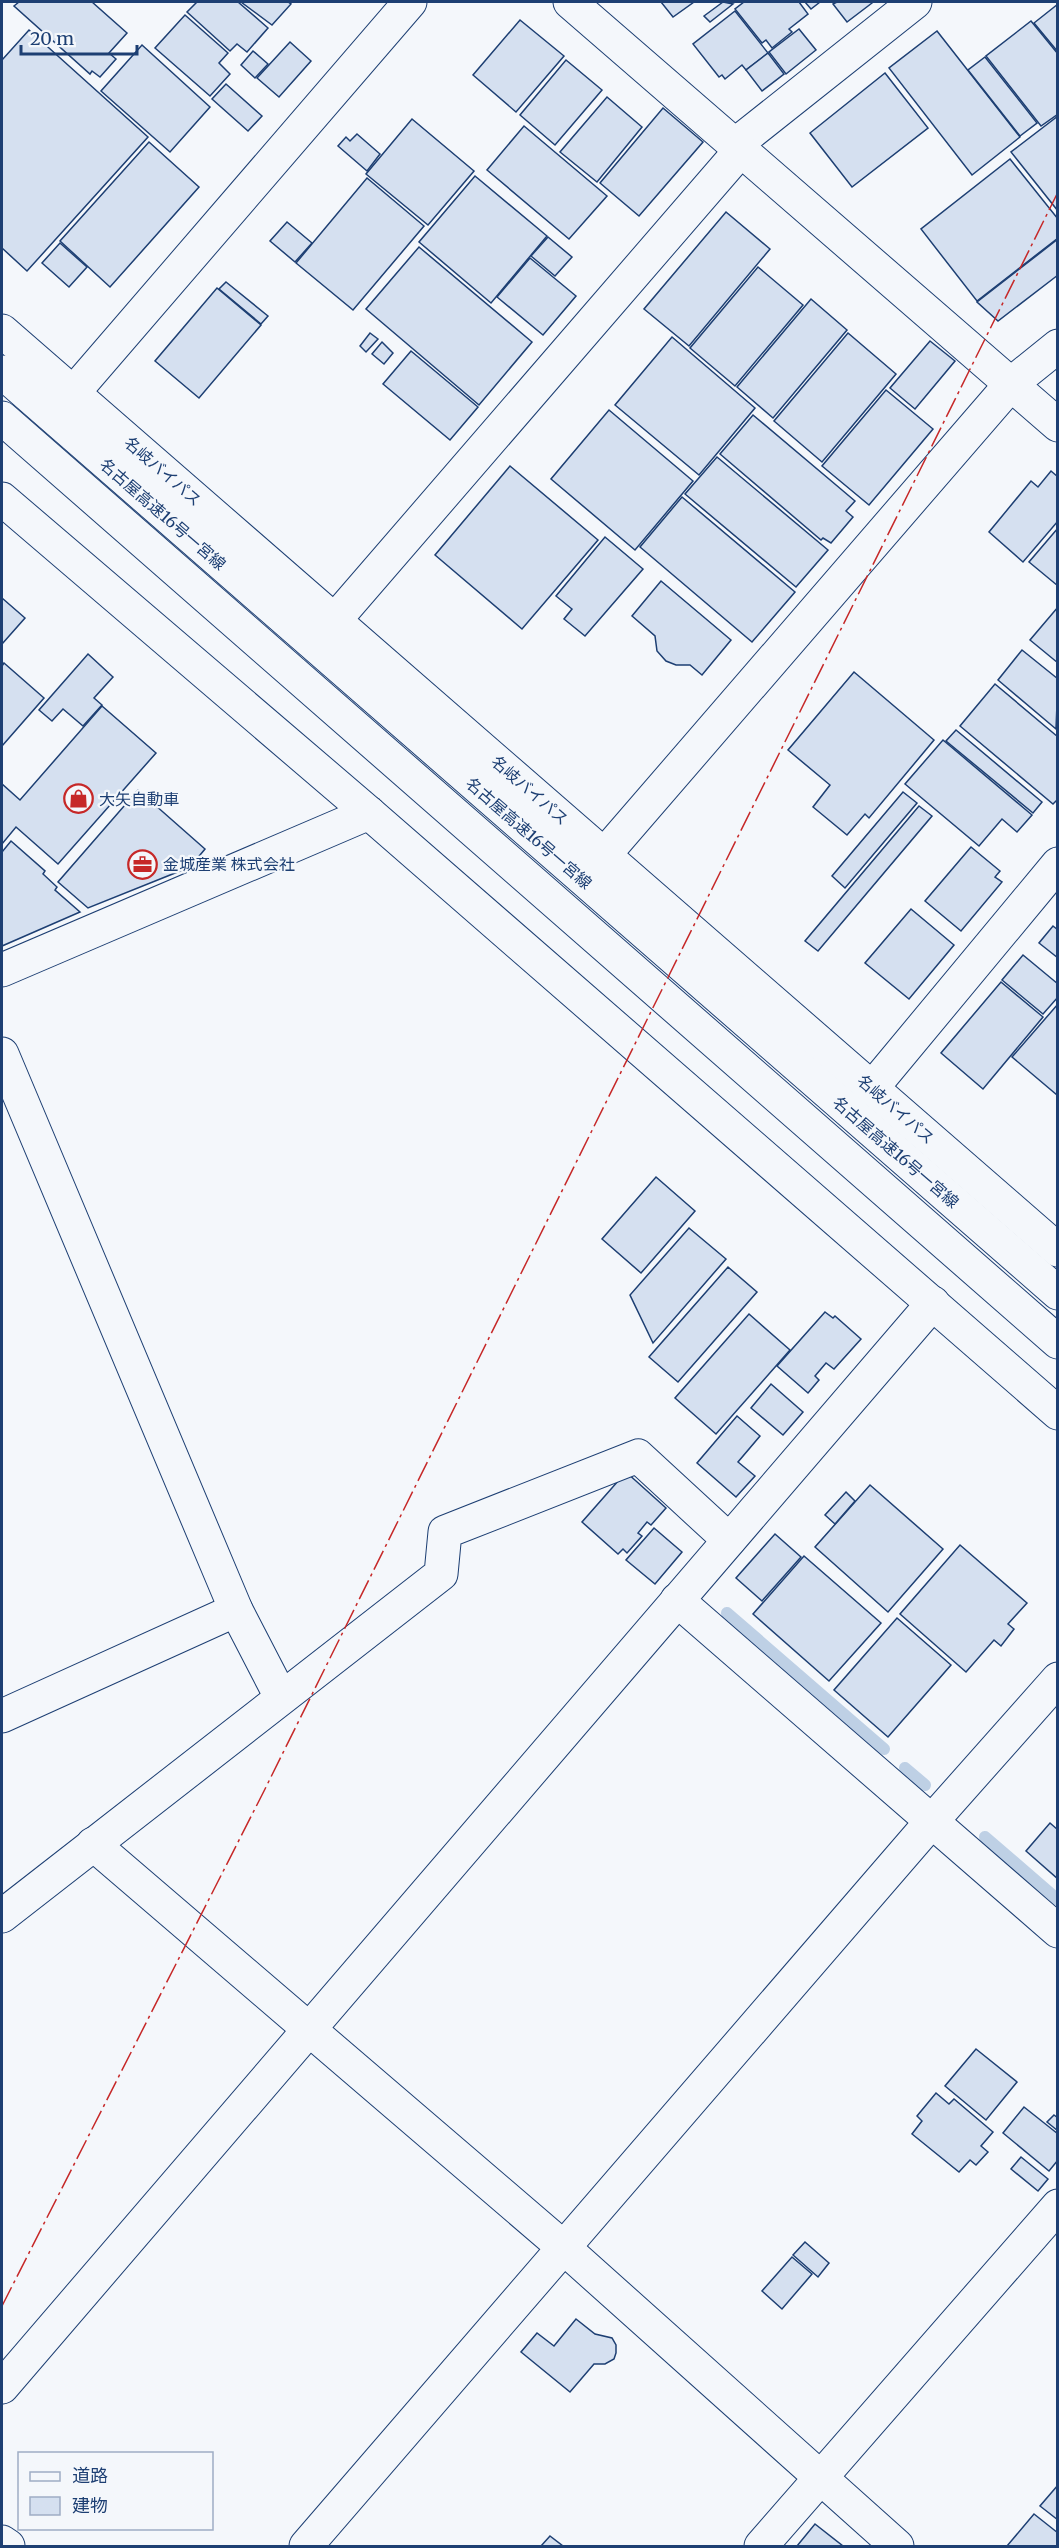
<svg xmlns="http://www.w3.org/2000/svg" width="1059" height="2548" font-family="Merriweather,'Noto Sans JP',serif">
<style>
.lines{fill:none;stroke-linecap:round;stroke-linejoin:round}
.stream{stroke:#bed0e5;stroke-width:12}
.building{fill:#d5e0f0;stroke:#1d3f73;stroke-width:1.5}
.minor-casing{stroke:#1d3f73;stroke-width:35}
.highway-casing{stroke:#1d3f73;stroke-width:35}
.minor{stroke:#f4f7fb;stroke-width:33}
.highway{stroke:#f4f7fb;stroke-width:33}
.power{stroke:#c62828;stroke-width:1.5;stroke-dasharray:21 4.5 3 4.5;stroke-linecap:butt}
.labels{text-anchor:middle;stroke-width:4.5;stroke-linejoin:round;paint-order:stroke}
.street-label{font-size:16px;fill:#1d3f73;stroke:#f4f7fb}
.poi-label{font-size:16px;fill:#1d3f73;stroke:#f4f7fb;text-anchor:start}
</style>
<rect width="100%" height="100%" fill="#f4f7fb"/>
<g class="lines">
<g class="stream">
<polyline points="727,1613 884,1749"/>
<polyline points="905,1768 925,1785"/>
<polyline points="985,1837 1058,1900"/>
</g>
</g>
<g class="building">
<polygon points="19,2 92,2 127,33 109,53 116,59 100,77 92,71 90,74 14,6"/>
<polygon points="197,2 238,2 268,28 247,52 237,44 230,51 187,12"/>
<polygon points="241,2 288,2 291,4 272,25"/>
<polygon points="661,2 694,2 673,17"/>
<polygon points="723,2 733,4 710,22 704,16"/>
<polygon points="744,2 799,2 808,14 789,29 792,32 772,48 766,40 762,43 735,9"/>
<polygon points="805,2 820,2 811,9"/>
<polygon points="837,2 871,2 872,3 847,22 833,4"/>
<polygon points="1058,4 1058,52 1034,23"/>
<polygon points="735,11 768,53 746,70 742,65 725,79 722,75 719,77 693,44"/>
<polygon points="185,15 228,53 219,63 230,74 210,96 155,48"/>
<polygon points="520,20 564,56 516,112 473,75"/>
<polygon points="1031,21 1058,54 1058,114 1041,126 986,56"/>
<polygon points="799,29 816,50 786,74 769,52"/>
<polygon points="29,30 148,137 27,271 2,248 2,60"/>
<polygon points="937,31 1020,137 972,175 889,68"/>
<polygon points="290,42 311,61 279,97 257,78"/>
<polygon points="142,45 210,107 170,152 101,91"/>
<polygon points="253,51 268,64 255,78 241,65"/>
<polygon points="768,53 784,74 762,91 746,70"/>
<polygon points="985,57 1037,123 1020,136 968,70"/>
<polygon points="566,60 602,90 555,145 520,115"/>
<polygon points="885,73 928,128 852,187 810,133"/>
<polygon points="226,84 262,116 248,131 212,99"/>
<polygon points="607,97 642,127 597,182 560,152"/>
<polygon points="663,108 703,142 639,216 600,183"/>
<polygon points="1058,116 1058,211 1011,152"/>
<polygon points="412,119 474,171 428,225 366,174"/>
<polygon points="524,126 607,196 569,239 487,170"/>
<polygon points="357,134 380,154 367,171 338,146 346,137 350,141"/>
<polygon points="149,142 199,187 110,287 60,241"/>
<polygon points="1010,159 1058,219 1058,238 977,301 921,229"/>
<polygon points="475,176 547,236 491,303 419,242"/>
<polygon points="367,178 424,226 353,310 296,263"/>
<polygon points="726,212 770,249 689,346 644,309"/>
<polygon points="287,222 312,243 295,262 270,241"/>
<polygon points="548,237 572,257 555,276 531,256"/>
<polygon points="1058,239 1058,275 998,321 977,302"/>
<polygon points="60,243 87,267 69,287 42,263"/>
<polygon points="419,247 532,342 479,405 366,309"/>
<polygon points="530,258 576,296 543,335 497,297"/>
<polygon points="758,267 803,305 735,386 690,348"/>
<polygon points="226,282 268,316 261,324 219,289"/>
<polygon points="217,288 261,325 199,398 155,361"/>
<polygon points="811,299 847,330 773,418 737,387"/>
<polygon points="370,333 378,339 366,352 360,346"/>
<polygon points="848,333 896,374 822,462 774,421"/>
<polygon points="672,337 755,408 699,475 615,405"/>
<polygon points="930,341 955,361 915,409 890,388"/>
<polygon points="382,342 393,353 384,364 372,354"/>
<polygon points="411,351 478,407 450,440 383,384"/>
<polygon points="886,390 933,429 869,505 822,466"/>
<polygon points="609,410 693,481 635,550 551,479"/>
<polygon points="753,415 855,501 846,511 853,517 831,543 823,538 821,540 720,454"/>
<polygon points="717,457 828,550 796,587 685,494"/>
<polygon points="510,466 598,540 522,629 435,555"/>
<polygon points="1051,471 1058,477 1058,521 1023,562 989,532 1031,481 1038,487"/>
<polygon points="682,497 795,592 752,642 640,547"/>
<polygon points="1058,528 1058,586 1029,562"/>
<polygon points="605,537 643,569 585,636 564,619 572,609 556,596"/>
<polygon points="661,581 731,640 702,675 690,665 676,665 666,661 657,651 655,636 632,616"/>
<polygon points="2,598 25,618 2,644"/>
<polygon points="1058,607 1058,663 1030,640"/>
<polygon points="1022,650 1058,679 1056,729 998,680"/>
<polygon points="88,654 113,677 94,698 102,705 83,726 63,709 52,721 39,710"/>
<polygon points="4,663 44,698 2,746 2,666"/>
<polygon points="854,672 934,740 869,818 865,814 847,835 813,807 830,785 788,750"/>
<polygon points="995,684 1058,737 1058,799 1053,804 960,726"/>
<polygon points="102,706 156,753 58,864 16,827 2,844 2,784 20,800"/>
<polygon points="956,730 1042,802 1033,813 946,741"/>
<polygon points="943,740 1032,815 1017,832 1002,819 979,846 905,784"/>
<polygon points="138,790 205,849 190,867 88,908 58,882"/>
<polygon points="903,792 917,803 845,888 832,876"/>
<polygon points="919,806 932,816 818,951 805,941"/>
<polygon points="11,841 45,871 43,874 57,887 55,890 80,912 2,946 2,852"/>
<polygon points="971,847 1000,871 995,877 1002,882 961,931 925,901"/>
<polygon points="911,909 954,945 909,999 865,963"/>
<polygon points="1053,926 1058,930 1058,958 1039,943"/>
<polygon points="1023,955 1058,984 1058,997 1043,1014 1002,980"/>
<polygon points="1001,982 1043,1017 983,1089 941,1053"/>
<polygon points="1058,1004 1058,1094 1057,1095 1012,1057"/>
<polygon points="656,1177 695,1211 641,1273 602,1239"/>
<polygon points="689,1228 726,1259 653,1343 630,1295"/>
<polygon points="728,1267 757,1292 678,1382 649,1357"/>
<polygon points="825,1312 833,1318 835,1316 861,1339 834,1369 826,1363 815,1376 819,1380 808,1393 777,1366"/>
<polygon points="749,1314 790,1350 716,1434 675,1398"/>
<polygon points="771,1384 803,1412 783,1435 751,1408"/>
<polygon points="737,1416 760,1436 738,1462 755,1476 736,1497 697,1463"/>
<polygon points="626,1472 666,1508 651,1525 647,1522 638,1533 642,1536 627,1553 623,1549 618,1554 582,1522"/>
<polygon points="870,1485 943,1549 888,1612 815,1547"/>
<polygon points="846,1492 855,1501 835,1524 825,1515"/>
<polygon points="654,1528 682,1552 655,1584 626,1560"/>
<polygon points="775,1534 801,1557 762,1601 736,1578"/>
<polygon points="960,1545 1027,1603 1008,1624 1014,1629 1001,1646 994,1640 966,1672 900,1614"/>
<polygon points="804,1556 881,1623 829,1681 753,1614"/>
<polygon points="897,1618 951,1665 888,1737 834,1690"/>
<polygon points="1050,1823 1058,1830 1058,1879 1026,1851"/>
<polygon points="976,2049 1017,2082 986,2120 945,2086"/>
<polygon points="936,2093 949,2104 954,2099 993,2132 981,2146 988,2152 976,2165 970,2160 959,2172 912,2134 922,2121 917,2116"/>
<polygon points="1024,2107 1058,2134 1058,2160 1049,2171 1003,2133"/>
<polygon points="1054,2115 1058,2118 1058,2131 1047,2122"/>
<polygon points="1021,2157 1048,2179 1038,2191 1011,2169"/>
<polygon points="805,2242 829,2263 818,2277 793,2255"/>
<polygon points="792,2257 812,2274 782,2309 762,2291"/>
<polygon points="576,2319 595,2334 612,2338 616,2345 616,2353 614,2359 605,2364 594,2364 570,2392 521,2352 537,2333 554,2346"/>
<polygon points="1058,2485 1058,2520 1040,2506"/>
<polygon points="1034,2514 1058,2533 1058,2546 1007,2546"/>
<polygon points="815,2524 843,2546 797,2546"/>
<polygon points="550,2536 563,2546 541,2546"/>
</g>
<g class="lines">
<defs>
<g id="minor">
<polyline points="570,2 1058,425"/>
<polyline points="735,145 915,2"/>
<polyline points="73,393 410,2"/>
<polyline points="334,621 741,150"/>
<polyline points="604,855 1011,384 1058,346"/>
<polyline points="2,970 369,813"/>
<polyline points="2,1054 236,1610 281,1697"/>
<polyline points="872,1088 1058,864"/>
<polyline points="677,1600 1058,1931"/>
<polyline points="2,1716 236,1610"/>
<polyline points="93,1844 563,2247 897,2546"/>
<polyline points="2,1916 441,1574 445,1532 638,1456 729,1540"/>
<polyline points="2,2387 933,1303"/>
<polyline points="2,2542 8,2546"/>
<polyline points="306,2546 932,1821 1058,1679"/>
<polyline points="761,2546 1058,2206"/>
</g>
<g id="highway">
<polyline points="2,331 1058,1250"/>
<polyline points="2,372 1058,1293"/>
<polyline points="2,418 1058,1342"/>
<polyline points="2,499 369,813 1058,1413"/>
</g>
</defs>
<use href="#minor" class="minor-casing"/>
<use href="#highway" class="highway-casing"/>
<use href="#minor" class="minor"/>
<use href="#highway" class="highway"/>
<polyline class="power" points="2,2306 264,1791 1058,192"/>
</g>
<defs>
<symbol id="shop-ring" viewBox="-11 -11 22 22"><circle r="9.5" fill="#f4f7fb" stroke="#c62828" stroke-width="1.5"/><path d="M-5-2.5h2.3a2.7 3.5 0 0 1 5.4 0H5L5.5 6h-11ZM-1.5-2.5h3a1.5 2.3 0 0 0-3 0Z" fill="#c62828"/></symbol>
<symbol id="office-ring" viewBox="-11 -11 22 22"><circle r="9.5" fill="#f4f7fb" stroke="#c62828" stroke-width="1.5"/><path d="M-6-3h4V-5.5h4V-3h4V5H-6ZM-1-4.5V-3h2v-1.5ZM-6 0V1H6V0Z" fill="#c62828"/></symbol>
</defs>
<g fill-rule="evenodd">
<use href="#shop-ring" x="62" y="782" width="33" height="33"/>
<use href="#office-ring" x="126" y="848" width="33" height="33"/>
</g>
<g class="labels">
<g class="street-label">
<text transform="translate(163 471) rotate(41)" y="6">名岐バイパス</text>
<text transform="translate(163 514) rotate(41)" y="6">名古屋高速16号一宮線</text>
<text transform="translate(530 790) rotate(41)" y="6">名岐バイパス</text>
<text transform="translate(529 833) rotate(41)" y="6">名古屋高速16号一宮線</text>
<text transform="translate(896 1109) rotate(41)" y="6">名岐バイパス</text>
<text transform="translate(896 1152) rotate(41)" y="6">名古屋高速16号一宮線</text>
</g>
<g class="poi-label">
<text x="99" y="805">大矢自動車</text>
<text x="163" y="870">金城産業 株式会社</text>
</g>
</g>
<rect width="1059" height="2548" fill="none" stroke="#1d3f73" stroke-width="6"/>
<rect x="18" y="2452" width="195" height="78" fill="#f4f7fb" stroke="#9eadc5" stroke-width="1.5"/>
<rect x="30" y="2472" width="30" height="9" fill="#f4f7fb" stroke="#9eadc5" stroke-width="1.5"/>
<text x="72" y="2482" font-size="18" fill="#1d3f73">道路</text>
<rect x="30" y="2497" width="30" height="18" fill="#d5e0f0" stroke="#9eadc5" stroke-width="1.5"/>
<text x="72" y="2512" font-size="18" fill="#1d3f73">建物</text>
<path d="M21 45v9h116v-9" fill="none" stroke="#1d3f73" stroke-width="3"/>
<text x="30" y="45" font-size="18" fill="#1d3f73" stroke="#f4f7fb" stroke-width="4.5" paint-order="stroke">20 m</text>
</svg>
